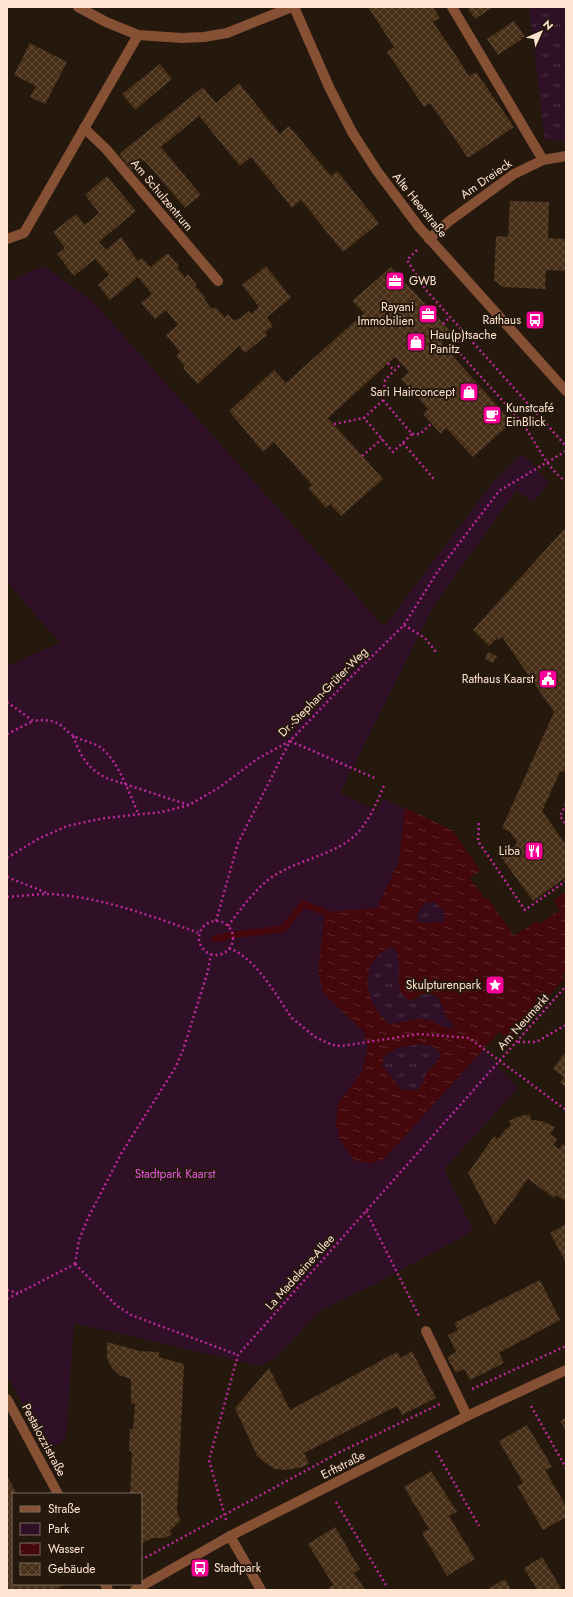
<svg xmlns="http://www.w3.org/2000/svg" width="573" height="1597" font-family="Jost,sans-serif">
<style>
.grass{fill:url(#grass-tufts)}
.park{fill:#2f1027}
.water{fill:url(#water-ripples);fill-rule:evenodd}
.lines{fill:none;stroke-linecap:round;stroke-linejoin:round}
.stream{stroke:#44070b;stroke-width:7}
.building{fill:url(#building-cross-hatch)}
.path{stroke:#bc2899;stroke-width:2.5;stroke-dasharray:2 3;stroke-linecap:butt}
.minor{stroke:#865035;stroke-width:10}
.labels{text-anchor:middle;stroke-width:4;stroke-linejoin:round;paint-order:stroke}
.street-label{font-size:12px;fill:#ffe4d1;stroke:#25180d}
.poi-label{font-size:12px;fill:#ffe4d1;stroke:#25180d;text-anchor:end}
.park-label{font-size:12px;fill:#e656df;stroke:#25180d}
</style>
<defs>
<pattern id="grass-tufts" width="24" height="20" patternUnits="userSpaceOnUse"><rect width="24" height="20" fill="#2f1027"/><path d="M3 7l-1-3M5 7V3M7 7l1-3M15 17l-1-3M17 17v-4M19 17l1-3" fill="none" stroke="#4e3345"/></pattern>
<pattern id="water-ripples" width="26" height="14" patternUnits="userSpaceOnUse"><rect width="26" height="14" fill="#44070b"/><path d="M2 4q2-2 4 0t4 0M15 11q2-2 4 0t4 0" fill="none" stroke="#602b2e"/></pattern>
<pattern id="building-cross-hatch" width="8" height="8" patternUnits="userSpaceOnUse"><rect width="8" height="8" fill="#472f18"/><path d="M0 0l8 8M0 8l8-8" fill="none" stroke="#634d39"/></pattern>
</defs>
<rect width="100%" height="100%" fill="#25180d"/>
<g class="grass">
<polygon points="529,7 566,7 566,140 545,140"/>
<polygon points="435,902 444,911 444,922 417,923 417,913 425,903"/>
<path d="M394 947C403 959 398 972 399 986L415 1000C424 991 436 992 442 1004 444 1008 444 1013 446 1017 448 1019 451 1022 453 1024V1028L449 1029C439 1025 429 1018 418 1019 408 1020 399 1024 389 1024 371 1008 357 979 376 958 382 952 385 949 394 947Z"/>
<path d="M419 1044C430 1045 436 1045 441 1055L432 1068 426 1073 423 1082 418 1090H402L382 1066 384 1056 397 1048Z"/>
</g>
<polygon class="park" points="44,266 93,302 384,627 491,485 522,454 549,482 534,502 516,491 434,605 340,793 377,811 383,799 405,808 399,861 377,909 325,912 323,937 323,993 364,1032 368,1048 362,1071 338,1104 384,1159 483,1050 518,1088 444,1169 473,1231 375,1284 321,1310 274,1359 260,1366 74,1323 66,1438 49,1451 7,1376 7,666 60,643 7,582 7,282"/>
<path class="water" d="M405 808 452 830 480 870 470 878 486 900 488 898 514 936 536 921 539 924 560 910 554 900 566 891V971L562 976 565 978 509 1041 499 1032 384 1159 369 1164 354 1160 341 1141 336 1123 338 1104 362 1071 368 1048 364 1032 323 993 318 969 325 912 377 908 399 861ZM435 902 444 911V922L418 923 417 913 425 903ZM394 947C407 965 389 987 409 1000 416 999 421 993 427 993 443 994 441 1008 446 1017 448 1019 451 1022 453 1024V1028L449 1029C439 1025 429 1018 418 1019 408 1020 399 1024 389 1024 371 1008 358 979 376 958 382 952 385 948 394 947ZM419 1044C429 1045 437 1045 441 1055L432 1068 426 1073 423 1082 418 1090H402L382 1066 384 1056 397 1048Z"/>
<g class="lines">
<polyline class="stream" points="215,939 232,935 283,929 303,904 325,912"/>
</g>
<g class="building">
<polygon points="368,7 433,7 440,18 433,22 457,57 469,76 476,72 514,127 468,158 430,103 424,107 398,68 387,52 394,47"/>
<polygon points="467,7 493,7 475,19"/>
<polygon points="514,21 525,37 498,55 487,39"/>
<polygon points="30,43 67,62 45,104 30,97 36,86 14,75"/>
<polygon points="160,64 172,79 135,110 122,94"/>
<polygon points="239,83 280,134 289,126 331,176 337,171 379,223 343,252 301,200 292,208 251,157 240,166 199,116 161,147 201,195 185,208 144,160 131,170 119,154 203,87 216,103"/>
<polygon points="107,176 136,211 99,242 106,250 121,237 138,261 142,258 150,267 168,253 179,266 177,268 185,277 188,274 197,285 195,286 206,298 204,299 212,309 215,307 225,317 228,314 233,320 239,319 249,311 251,314 259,307 242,285 266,266 291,298 267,317 273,326 265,332 267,335 245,353 239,346 198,384 183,368 185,366 176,356 180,352 166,335 178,325 166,310 155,319 141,303 152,294 138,277 110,300 98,285 109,275 95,259 74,276 57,254 65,248 53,232 76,214 85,225 99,213 85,195"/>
<polygon points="510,201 549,202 548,238 566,239 566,271 546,270 545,289 503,287 494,280 496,236 508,237"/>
<polygon points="391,267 452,333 441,343 512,422 473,457 446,428 441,434 423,414 428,409 401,379 409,372 395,357 328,418 383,479 341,516 330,504 326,508 308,488 312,485 274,442 263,452 229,411 274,370 286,383 364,313 352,301"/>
<polygon points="566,527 566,771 560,772 542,811 566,845 566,877 533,901 498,853 509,845 511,848 515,846 517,842 510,832 502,828 554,712 502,637 498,640 497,638 489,646 473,630"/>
<polygon points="488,652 497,656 493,663 485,659"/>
<polygon points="566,1051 566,1087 560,1083 564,1077 553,1069"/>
<polygon points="530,1114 531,1120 542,1121 555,1127 550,1134 557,1139 553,1145 559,1149 563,1144 566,1146 566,1200 565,1201 556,1195 554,1198 528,1179 495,1225 468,1173 494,1136 498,1139 505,1130 511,1125 509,1121 517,1117"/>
<polygon points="566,1224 566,1263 550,1233"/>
<polygon points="540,1280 560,1320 499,1353 504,1363 470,1380 464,1369 456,1373 447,1357 456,1352 448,1335 458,1330 454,1323"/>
<polygon points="107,1342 140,1351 159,1352 159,1357 184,1364 177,1513 181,1520 170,1531 172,1534 165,1538 152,1538 141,1544 141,1494 130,1494 132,1452 129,1451 130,1429 133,1429 135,1404 131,1403 131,1379 119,1375 112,1368 107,1359"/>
<polygon points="412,1351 436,1398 402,1415 397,1406 304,1453 309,1464 302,1467 287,1470 275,1469 264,1462 257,1456 235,1408 269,1368 290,1410 397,1352 401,1358"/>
<polygon points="566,1418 566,1431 560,1421"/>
<polygon points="527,1425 552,1467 545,1470 566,1506 566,1517 543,1530 517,1486 523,1483 499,1441"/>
<polygon points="431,1471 457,1512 449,1516 475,1559 447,1576 422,1533 429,1529 404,1487"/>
<polygon points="7,1476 17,1494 13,1494 13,1584 64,1584 56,1590 7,1590"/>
<polygon points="335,1527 360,1569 354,1573 365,1590 326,1590 333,1585 308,1544"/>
<polygon points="542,1557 562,1590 537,1590 524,1568"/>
<polygon points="505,1579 511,1590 486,1590"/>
</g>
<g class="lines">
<g class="path">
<polyline points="417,250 407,260 425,289 566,446"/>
<polyline points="443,324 450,317"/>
<path d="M462 331 457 344V350C478 374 501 398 522 423 535 440 548 471 566 481"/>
<polyline points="388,363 394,371"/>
<polyline points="383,400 412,434 393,452 364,418 383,400 385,380 401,364"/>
<polyline points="334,424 364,418"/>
<polyline points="412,434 420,434 431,424"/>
<polyline points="403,443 434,479"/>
<polyline points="362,456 382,439"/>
<polyline points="404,625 425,638 436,652"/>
<path d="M7 702 33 721C43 720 53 719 62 726 66 730 70 734 74 736 82 741 92 742 100 747 118 760 129 793 138 813"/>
<polyline points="7,734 33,721"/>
<path d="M73 736C81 756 86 767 106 778L189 805"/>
<polyline points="290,741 377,779"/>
<polyline points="566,804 560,816 566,825"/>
<polyline points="479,823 478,841 525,910 566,881"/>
<polyline points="7,858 38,839 67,826 105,818 162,812 189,805 220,787 257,759 290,741 348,680 404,625 438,571 499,491 566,451"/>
<polyline points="7,877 47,893"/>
<path d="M7 897C21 896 36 894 50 894 102 897 151 916 199 933"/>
<polyline points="216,921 238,843 290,741"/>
<circle cx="216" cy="938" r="17"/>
<path d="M228 926C240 910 252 893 268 880 290 863 317 859 340 846 365 833 375 807 385 783"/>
<path d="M229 948C258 960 274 993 292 1018L315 1037 332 1045 342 1046 419 1034 469 1038 566 1110"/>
<polyline points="518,1042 536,1042 566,1025"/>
<polyline points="366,1211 419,1316"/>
<polyline points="75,1264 79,1240 88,1218 121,1154 175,1068 183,1050 208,971 211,954"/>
<polyline points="75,1264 116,1305 131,1315 238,1355"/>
<polyline points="7,1290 18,1293"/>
<polyline points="7,1299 75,1264"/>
<polyline points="472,1389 566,1346"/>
<polyline points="531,1406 566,1468"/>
<polyline points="436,1451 479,1526"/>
<polyline points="336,1502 386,1585"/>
<polyline points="226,1520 209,1460 238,1355 566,986"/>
<polyline points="141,1560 340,1452 442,1403"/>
</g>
<g class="minor">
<polyline points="78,7 106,22 138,35 182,38 204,37 227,33 292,7"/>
<polyline points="294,7 330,89 352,132 377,171 419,227 566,391"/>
<polyline points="452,7 543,160"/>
<polyline points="84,128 106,149 218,281"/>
<polyline points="7,239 24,233 138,35"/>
<polyline points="429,239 448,222 514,174 543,160 566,156"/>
<polyline points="426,1331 467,1416"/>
<polyline points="7,1399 58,1494"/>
<polyline points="230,1536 261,1590"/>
<polyline points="105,1584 108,1590"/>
<polyline points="135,1590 230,1536 467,1416 566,1370"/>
</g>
</g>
<defs>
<symbol id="office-square" viewBox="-11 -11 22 22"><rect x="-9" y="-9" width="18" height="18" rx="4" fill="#fc0098" stroke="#25180d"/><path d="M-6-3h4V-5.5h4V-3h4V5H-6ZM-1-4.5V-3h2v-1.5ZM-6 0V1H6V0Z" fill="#fff"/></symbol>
<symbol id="bus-square" viewBox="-11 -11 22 22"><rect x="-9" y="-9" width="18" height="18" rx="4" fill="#fc0098" stroke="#25180d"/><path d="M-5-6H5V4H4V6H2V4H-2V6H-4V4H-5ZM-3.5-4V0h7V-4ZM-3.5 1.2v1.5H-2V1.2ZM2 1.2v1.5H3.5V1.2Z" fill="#fff"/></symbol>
<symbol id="shop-square" viewBox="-11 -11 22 22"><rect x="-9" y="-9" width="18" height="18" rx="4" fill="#fc0098" stroke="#25180d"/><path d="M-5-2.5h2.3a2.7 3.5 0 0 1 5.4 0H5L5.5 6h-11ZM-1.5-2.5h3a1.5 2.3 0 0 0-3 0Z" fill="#fff"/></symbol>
<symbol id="cafe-square" viewBox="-11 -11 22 22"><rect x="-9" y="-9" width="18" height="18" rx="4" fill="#fc0098" stroke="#25180d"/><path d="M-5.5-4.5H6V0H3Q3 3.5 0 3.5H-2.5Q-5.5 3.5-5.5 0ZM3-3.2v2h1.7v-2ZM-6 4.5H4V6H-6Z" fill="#fff"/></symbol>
<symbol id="civic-square" viewBox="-11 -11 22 22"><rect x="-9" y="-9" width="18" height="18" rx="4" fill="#fc0098" stroke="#25180d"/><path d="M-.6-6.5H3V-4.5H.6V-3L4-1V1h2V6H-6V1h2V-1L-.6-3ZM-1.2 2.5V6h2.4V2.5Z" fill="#fff"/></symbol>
<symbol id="restaurant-square" viewBox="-11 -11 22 22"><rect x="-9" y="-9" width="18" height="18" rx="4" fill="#fc0098" stroke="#25180d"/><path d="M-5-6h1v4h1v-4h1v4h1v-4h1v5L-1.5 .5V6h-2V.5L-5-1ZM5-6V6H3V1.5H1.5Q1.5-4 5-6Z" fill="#fff"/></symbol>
<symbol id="sight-square" viewBox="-11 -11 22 22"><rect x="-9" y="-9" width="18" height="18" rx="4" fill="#fc0098" stroke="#25180d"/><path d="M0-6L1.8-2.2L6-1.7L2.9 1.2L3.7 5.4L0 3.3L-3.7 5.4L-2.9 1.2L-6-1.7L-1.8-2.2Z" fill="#fff"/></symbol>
</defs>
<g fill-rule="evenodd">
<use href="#office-square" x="384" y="270" width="22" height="22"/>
<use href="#office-square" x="417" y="303" width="22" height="22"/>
<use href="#bus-square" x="524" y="309" width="22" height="22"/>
<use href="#shop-square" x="405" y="331" width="22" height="22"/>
<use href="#shop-square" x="458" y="381" width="22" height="22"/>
<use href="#cafe-square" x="481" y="404" width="22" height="22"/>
<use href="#civic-square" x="537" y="668" width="22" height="22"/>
<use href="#restaurant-square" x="523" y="840" width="22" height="22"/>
<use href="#sight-square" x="484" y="974" width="22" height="22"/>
<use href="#bus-square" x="189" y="1557" width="22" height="22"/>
</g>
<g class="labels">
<g class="street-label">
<text transform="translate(486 179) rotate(-35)" y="4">Am Dreieck</text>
<text transform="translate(162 195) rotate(50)" y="4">Am Schulzentrum</text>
<text transform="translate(420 205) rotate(51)" y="4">Alte Heerstraße</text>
<text transform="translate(323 692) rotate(-45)" y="4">Dr.-Stephan-Grüter-Weg</text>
<text transform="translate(523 1022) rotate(-48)" y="4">Am Neumarkt</text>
<text transform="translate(300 1272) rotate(-48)" y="4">La Madeleine-Allee</text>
<text transform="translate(44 1440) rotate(62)" y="4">Pestalozzistraße</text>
<text transform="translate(343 1465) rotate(-27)" y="4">Erftstraße</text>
</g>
<g class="poi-label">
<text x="409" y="285" text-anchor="start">GWB</text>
<text x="414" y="311">Rayani<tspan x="414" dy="14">Immobilien</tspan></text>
<text x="521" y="324">Rathaus</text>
<text x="430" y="339" text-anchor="start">Hau(p)tsache<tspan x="430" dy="14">Panitz</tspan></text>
<text x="455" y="396">Sari Hairconcept</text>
<text x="506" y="412" text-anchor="start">Kunstcafé<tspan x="506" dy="14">EinBlick</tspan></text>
<text x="534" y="683">Rathaus Kaarst</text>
<text x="520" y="855">Liba</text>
<text x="481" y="989">Skulpturenpark</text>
<text x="214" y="1572" text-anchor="start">Stadtpark</text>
</g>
<g class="park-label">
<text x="175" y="1178">Stadtpark Kaarst</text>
</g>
</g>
<rect width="573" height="1597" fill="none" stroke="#ffe4d1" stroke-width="16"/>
<rect x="12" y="1493" width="130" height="92" fill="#25180d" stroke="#7c6a5b"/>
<rect x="20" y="1506" width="20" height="6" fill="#865035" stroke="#7c6a5b"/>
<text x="48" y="1513" font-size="12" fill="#ffe4d1">Straße</text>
<rect x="20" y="1523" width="20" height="12" fill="#2f1027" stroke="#7c6a5b"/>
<text x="48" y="1533" font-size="12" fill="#ffe4d1">Park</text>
<rect x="20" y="1543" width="20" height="12" fill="url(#water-ripples)" stroke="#7c6a5b"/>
<text x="48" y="1553" font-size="12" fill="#ffe4d1">Wasser</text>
<rect x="20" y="1563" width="20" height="12" fill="url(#building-cross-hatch)" stroke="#7c6a5b"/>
<text x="48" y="1573" font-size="12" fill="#ffe4d1">Gebäude</text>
<g transform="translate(541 32) rotate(45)" stroke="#25180d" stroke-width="3" paint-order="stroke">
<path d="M0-3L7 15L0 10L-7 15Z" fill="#ffe4d1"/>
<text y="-6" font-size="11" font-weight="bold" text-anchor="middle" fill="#ffe4d1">N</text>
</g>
</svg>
